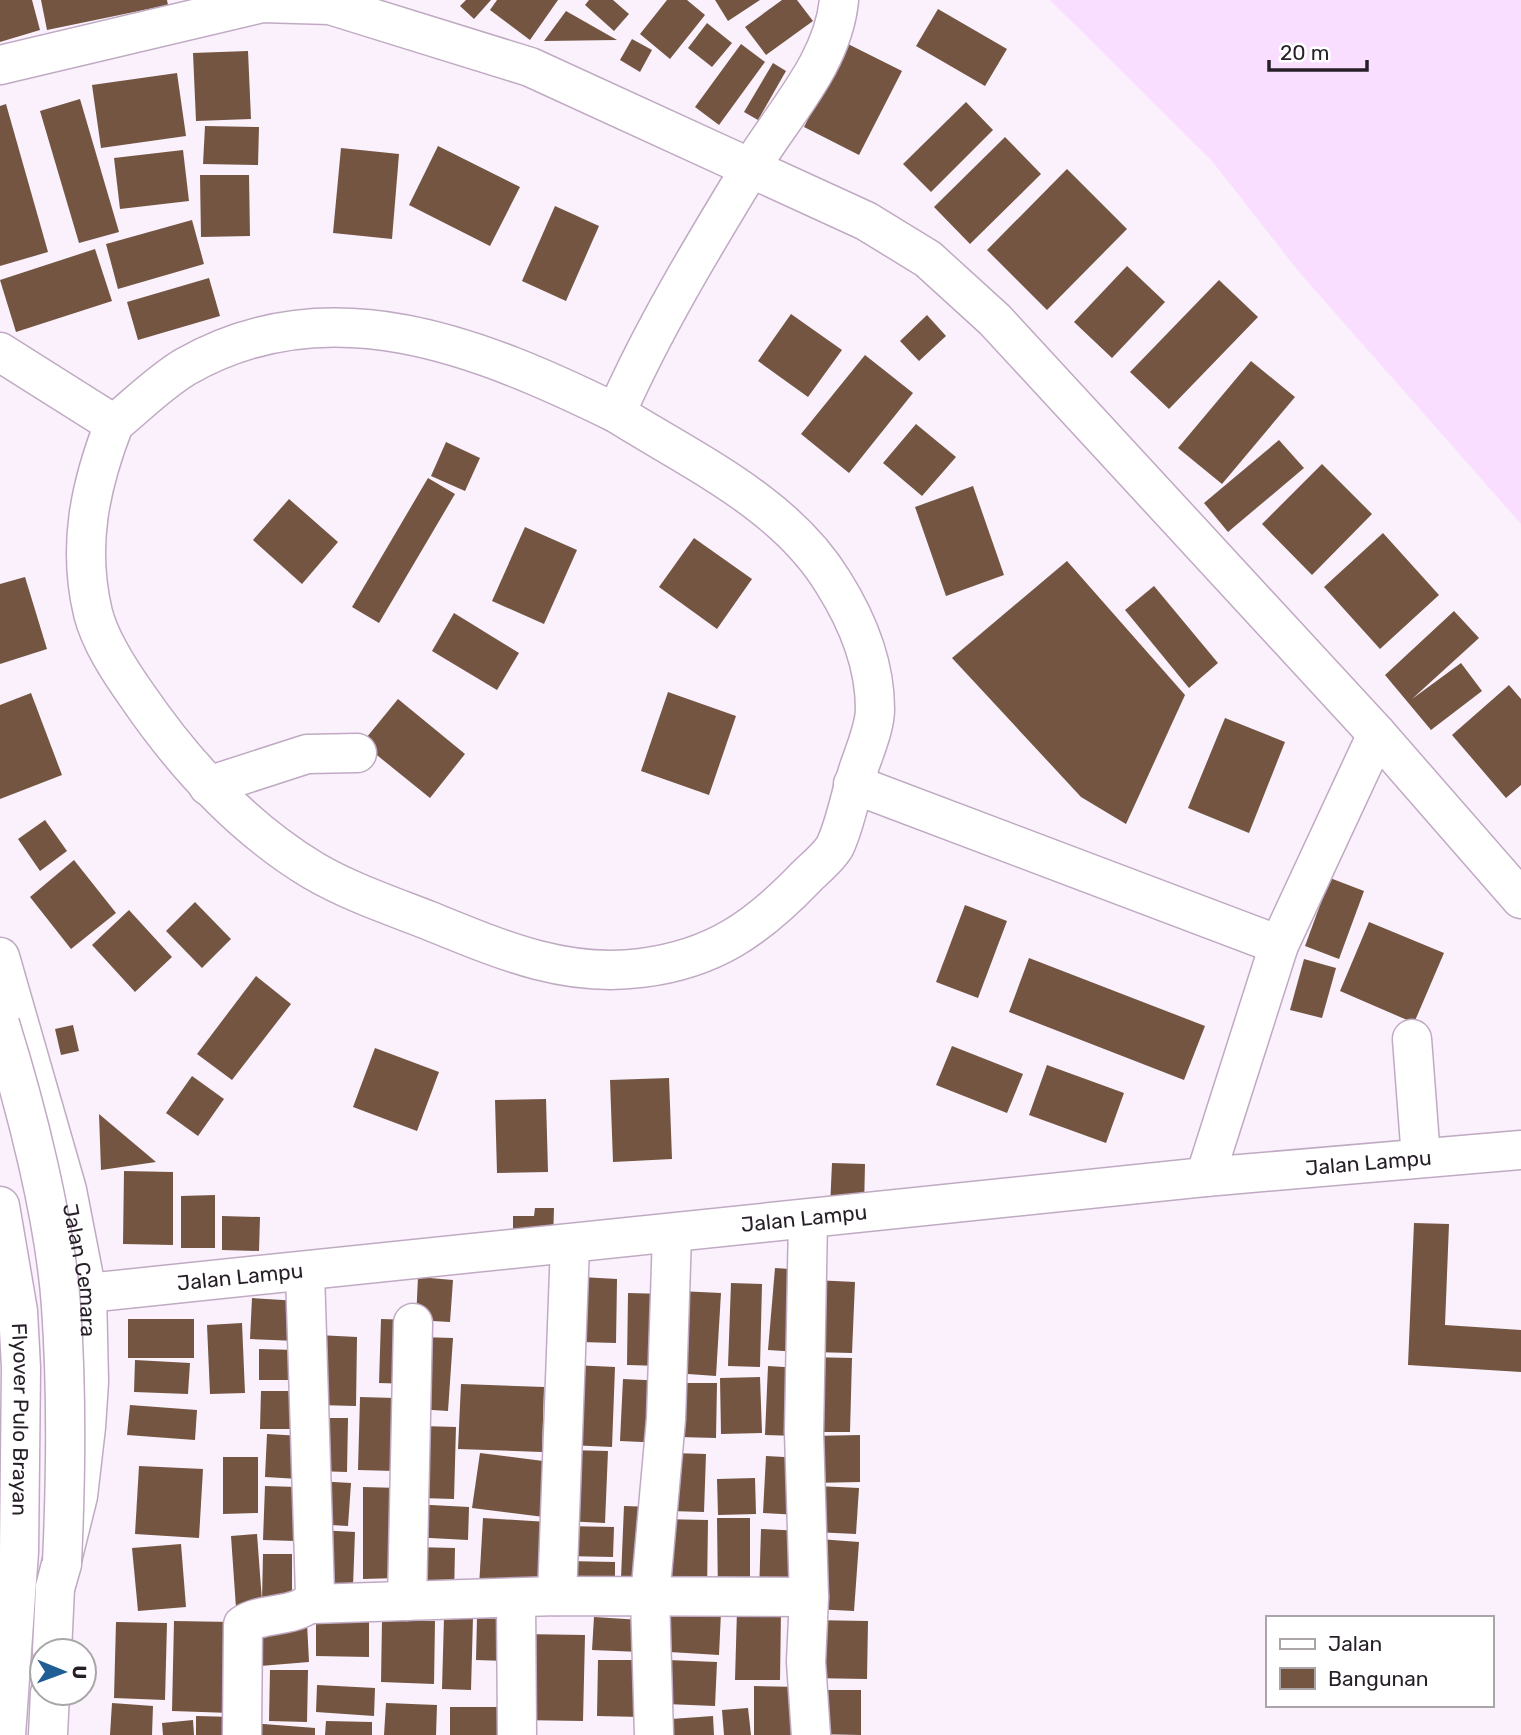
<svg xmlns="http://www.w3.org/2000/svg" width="1521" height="1735" font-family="Rubik,sans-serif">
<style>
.built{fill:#fadeff}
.building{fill:#735542}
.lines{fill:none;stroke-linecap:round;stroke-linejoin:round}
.minor-casing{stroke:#c0aac3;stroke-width:41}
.highway-casing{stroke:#c0aac3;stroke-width:41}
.minor{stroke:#fff;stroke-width:38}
.highway{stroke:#fff;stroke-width:38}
.highway-bridge-casing{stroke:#c0aac3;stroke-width:41;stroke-linecap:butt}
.highway-bridge{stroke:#fff;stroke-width:38}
.labels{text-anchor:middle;stroke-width:7;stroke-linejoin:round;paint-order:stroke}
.street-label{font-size:21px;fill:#271f28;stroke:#fff}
</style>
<rect width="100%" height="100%" fill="#faf1fc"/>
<polygon class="built" points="1050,0 1521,0 1521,524 1299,272 1212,161"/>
<g class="building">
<polygon points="0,0 32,0 40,30 0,42"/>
<polygon points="41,0 167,0 168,5 47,30"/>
<polygon points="466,0 491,0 474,19 460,6"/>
<polygon points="497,0 558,0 530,40 490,10"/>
<polygon points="589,0 613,0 629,14 614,31 585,5"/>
<polygon points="667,0 687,0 705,15 670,59 640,34"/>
<polygon points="715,0 760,0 728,21"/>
<polygon points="782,0 797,0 813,21 766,55 745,27"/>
<polygon points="938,9 1007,49 985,86 916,46"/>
<polygon points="566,11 617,40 544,41"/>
<polygon points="707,23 732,43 712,67 688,48"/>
<polygon points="632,39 652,50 640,72 620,60"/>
<polygon points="846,43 902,71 859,155 804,127"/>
<polygon points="741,44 765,62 719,125 695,107"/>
<polygon points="248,51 251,119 196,121 193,53"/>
<polygon points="773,63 786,71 758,120 744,112"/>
<polygon points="177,73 186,136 101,148 92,85"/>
<polygon points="80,99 119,232 79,243 40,111"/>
<polygon points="966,102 993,130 931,192 903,164"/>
<polygon points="6,104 48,252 0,266 0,106"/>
<polygon points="205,126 259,127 258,165 203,164"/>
<polygon points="1005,137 1041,174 970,244 934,207"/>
<polygon points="438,146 520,187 490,246 409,205"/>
<polygon points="341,148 399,154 392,239 333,233"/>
<polygon points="183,150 189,201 120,209 114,158"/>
<polygon points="1067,169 1127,229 1047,310 987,250"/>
<polygon points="200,175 249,175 250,236 201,237"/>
<polygon points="555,206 599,226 566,301 522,281"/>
<polygon points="192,220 204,264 118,289 106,244"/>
<polygon points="95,249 112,301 16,332 0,280"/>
<polygon points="1127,266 1165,302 1112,358 1074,322"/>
<polygon points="209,278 220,316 138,340 127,302"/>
<polygon points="1219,280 1258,317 1169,409 1130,372"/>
<polygon points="791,314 842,350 808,397 758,361"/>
<polygon points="927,315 946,336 919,361 900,341"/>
<polygon points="865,355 913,393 849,473 801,434"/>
<polygon points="1251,361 1295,397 1222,484 1178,448"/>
<polygon points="916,424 956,457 922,496 883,463"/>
<polygon points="1279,440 1304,468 1228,532 1204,503"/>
<polygon points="446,442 480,458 465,491 431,476"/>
<polygon points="1322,464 1372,514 1312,575 1262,524"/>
<polygon points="428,478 455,494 379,623 352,607"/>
<polygon points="973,486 1004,575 946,596 915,507"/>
<polygon points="289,499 338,542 302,584 253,540"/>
<polygon points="525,527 577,550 544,624 492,601"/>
<polygon points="1383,533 1439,595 1380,649 1324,587"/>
<polygon points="694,538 752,579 717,629 659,587"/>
<polygon points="1067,561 1185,695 1126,824 1081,797 952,658"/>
<polygon points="25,577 47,649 0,664 0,584"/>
<polygon points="1154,586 1218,663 1189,688 1125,610"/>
<polygon points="1454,611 1479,638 1412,699 1461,663 1482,691 1431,730 1385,675"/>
<polygon points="454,613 519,653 497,690 432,651"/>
<polygon points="1509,685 1521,699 1521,785 1506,798 1452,735"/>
<polygon points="668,692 736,716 709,795 641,771"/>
<polygon points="31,693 62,775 0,799 0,705"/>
<polygon points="398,699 465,754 430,798 362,743"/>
<polygon points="1225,718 1285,742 1249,833 1188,808"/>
<polygon points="45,820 67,851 40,871 18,839"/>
<polygon points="74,860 116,913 71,949 30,897"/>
<polygon points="1330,878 1364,891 1339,959 1305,946"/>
<polygon points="195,902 231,939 202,968 166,931"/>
<polygon points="965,905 1007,921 978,998 936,982"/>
<polygon points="129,910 172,957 135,992 92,945"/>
<polygon points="1369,922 1444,953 1414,1023 1340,991"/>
<polygon points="1029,958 1205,1026 1184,1080 1009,1012"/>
<polygon points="1304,959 1336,968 1322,1018 1290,1010"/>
<polygon points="256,976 291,1004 232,1080 197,1054"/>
<polygon points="73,1025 79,1051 61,1055 55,1029"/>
<polygon points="952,1046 1023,1074 1007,1113 936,1085"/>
<polygon points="375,1048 439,1072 417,1131 353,1107"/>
<polygon points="1047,1065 1124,1093 1106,1143 1029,1115"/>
<polygon points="192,1076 224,1099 198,1136 166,1113"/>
<polygon points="669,1078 672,1159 613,1162 610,1080"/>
<polygon points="546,1099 548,1172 497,1173 495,1100"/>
<polygon points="99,1114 156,1162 101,1170"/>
<polygon points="832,1163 865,1164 864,1208 830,1208"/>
<polygon points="124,1171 173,1172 173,1245 123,1244"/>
<polygon points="215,1195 215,1248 181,1248 181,1196"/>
<polygon points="535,1208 554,1208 553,1241 513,1240 513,1216 534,1216"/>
<polygon points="222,1216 260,1217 259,1251 222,1250"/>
<polygon points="1414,1223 1449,1224 1445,1325 1521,1330 1521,1372 1408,1365"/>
<polygon points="775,1268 805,1270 799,1352 768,1350"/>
<polygon points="418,1277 453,1280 450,1322 416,1320"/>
<polygon points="581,1277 617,1279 616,1343 580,1342"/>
<polygon points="814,1280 855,1282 852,1353 811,1352"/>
<polygon points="731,1283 762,1284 760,1367 728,1366"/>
<polygon points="679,1291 721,1293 716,1376 674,1373"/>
<polygon points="628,1293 665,1294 663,1366 627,1365"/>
<polygon points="252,1298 299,1301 297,1341 250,1339"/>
<rect x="128" y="1319" width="66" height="39"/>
<polygon points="381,1319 412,1320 410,1384 379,1383"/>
<polygon points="242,1323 245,1393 210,1394 207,1325"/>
<polygon points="318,1335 357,1337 356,1406 317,1405"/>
<polygon points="421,1337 453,1338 448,1411 417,1409"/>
<polygon points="259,1349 295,1350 294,1380 259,1380"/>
<polygon points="808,1357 852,1358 850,1432 806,1432"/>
<polygon points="135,1360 190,1363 188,1394 134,1392"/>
<polygon points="572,1365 615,1367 612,1447 569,1445"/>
<polygon points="768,1366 800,1368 798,1436 765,1435"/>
<polygon points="760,1377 762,1433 721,1434 720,1378"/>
<polygon points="623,1379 666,1381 664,1443 620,1441"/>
<polygon points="680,1383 717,1383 716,1438 679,1437"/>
<polygon points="461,1384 544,1387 542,1452 458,1449"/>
<polygon points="261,1391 296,1391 296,1429 260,1429"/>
<polygon points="360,1397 395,1398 394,1471 358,1470"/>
<polygon points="130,1405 197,1410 195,1440 127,1435"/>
<polygon points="317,1418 348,1418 347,1472 316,1471"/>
<polygon points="422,1426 456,1427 454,1499 421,1498"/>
<polygon points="267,1434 302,1436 299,1479 265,1477"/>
<polygon points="860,1435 860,1482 811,1483 811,1436"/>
<polygon points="567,1450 608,1451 605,1523 564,1521"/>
<polygon points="480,1453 551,1462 544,1517 472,1508"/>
<polygon points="672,1453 706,1454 704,1512 670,1511"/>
<polygon points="766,1456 802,1458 799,1515 763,1513"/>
<polygon points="223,1457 258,1457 258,1513 223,1514"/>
<polygon points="139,1466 203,1469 199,1538 135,1534"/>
<polygon points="755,1478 756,1514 718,1515 717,1479"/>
<polygon points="316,1481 351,1483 348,1526 314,1524"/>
<polygon points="265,1486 297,1487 295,1541 263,1540"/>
<polygon points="817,1486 859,1488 856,1534 814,1532"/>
<polygon points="363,1487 399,1488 399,1578 363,1579"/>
<polygon points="412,1504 469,1507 468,1540 411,1537"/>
<polygon points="624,1506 653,1507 649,1580 621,1578"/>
<polygon points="483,1518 548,1522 544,1591 479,1587"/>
<polygon points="717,1518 750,1518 750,1595 718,1595"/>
<polygon points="659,1519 708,1520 707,1594 658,1593"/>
<polygon points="565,1526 614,1527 613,1557 564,1556"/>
<polygon points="761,1529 803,1531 801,1594 759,1593"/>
<polygon points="318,1530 355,1532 353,1586 316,1584"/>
<polygon points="257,1534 262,1601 263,1554 292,1554 292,1606 236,1608 231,1536"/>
<polygon points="819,1539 859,1542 854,1611 814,1609"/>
<polygon points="181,1544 186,1607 138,1611 132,1548"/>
<polygon points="413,1547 455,1548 454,1597 411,1596"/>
<polygon points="567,1561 615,1562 615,1595 567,1594"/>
<polygon points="655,1609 721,1612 719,1655 653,1651"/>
<polygon points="737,1610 781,1611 780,1680 735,1680"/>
<polygon points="444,1617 473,1617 471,1690 442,1689"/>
<polygon points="594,1617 641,1620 640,1652 592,1650"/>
<polygon points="316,1618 369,1619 369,1657 316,1656"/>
<polygon points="477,1618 506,1619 506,1661 476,1660"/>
<polygon points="382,1620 435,1621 434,1684 381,1682"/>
<polygon points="810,1620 868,1621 867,1679 809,1678"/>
<polygon points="174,1621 233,1622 231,1713 172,1711"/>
<polygon points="116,1622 167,1623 165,1700 114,1698"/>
<polygon points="307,1623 309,1662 248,1667 245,1627"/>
<polygon points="520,1634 585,1635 583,1721 518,1720"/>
<polygon points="598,1660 642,1660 642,1717 597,1716"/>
<polygon points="668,1660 717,1662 715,1706 666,1704"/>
<polygon points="270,1670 308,1670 307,1722 269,1721"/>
<polygon points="317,1685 375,1688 374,1716 316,1712"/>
<polygon points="754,1686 800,1687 800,1735 754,1735"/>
<polygon points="815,1690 861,1690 861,1735 815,1734"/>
<polygon points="112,1703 153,1706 152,1735 110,1735"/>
<polygon points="386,1703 437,1705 436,1735 384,1735"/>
<rect x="450" y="1707" width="48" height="28"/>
<polygon points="748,1708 751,1735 724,1735 722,1710"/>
<polygon points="196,1716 235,1717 235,1735 196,1735"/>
<polygon points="713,1716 714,1735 658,1735 657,1720"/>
<polygon points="193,1720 194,1735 163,1735 162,1723"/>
<polygon points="326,1721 372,1722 372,1735 325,1735"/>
<polygon points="252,1723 315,1728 315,1735 251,1735"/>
</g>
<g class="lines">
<defs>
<g id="minor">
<polyline points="0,65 262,3 330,5 530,67 866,221 928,259 995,320 1377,734 1521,899"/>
<path d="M0 352 114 424C90 486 77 546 93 613 100 641 119 670 136 694 183 763 241 827 314 871 350 892 392 906 430 921 499 949 565 978 641 968 714 959 757 928 806 877 815 868 829 857 835 846 845 825 850 797 857 774 863 754 875 729 875 709 875 664 857 620 833 582 785 503 692 461 616 413 653 329 702 248 750 169 782 115 833 64 839 0"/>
<path d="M114 424C137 405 160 382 185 367 329 284 481 347 616 413"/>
<polyline points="853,784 1279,945"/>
<polyline points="208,786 307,754 357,753"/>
<polyline points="1412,1039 1421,1158"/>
<polyline points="1205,1177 1279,945 1377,734"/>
<polyline points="808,1219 804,1432 809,1597 806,1662 811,1735"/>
<path id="s1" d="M87 1293 1205 1177 1521 1150"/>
<polyline points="557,1596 570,1245"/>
<polyline points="516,1599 517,1735"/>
<polyline points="407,1601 413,1323"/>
<polyline points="312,1604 557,1596 809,1597"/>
<path d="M242 1735 243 1625C264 1610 305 1620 315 1594L305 1272"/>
<polyline points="654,1735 650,1597 666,1419 672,1234"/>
</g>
<g id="highway">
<path id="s2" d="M0 957 67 1190 87 1293 89 1382 86 1427 78 1496 55 1588"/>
<path id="s3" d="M0 1206 18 1311 21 1368 19 1552 6 1735"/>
<polyline points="52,1651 55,1588 62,1564"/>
<polyline points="48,1735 50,1693"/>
</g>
</defs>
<use href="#minor" class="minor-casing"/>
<use href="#highway" class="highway-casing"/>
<use href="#minor" class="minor"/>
<use href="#highway" class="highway"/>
<defs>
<path id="highway-bridge" d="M0 1024C26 1107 55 1219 61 1306 67 1391 66 1477 62 1562"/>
</defs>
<use href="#highway-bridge" class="highway-bridge-casing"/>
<use href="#highway-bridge" class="highway-bridge"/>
</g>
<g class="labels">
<g class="street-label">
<text dy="7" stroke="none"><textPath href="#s1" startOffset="1288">Jalan Lampu</textPath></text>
<text dy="7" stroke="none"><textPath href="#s1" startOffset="721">Jalan Lampu</textPath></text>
<text dy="7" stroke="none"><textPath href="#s2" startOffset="324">Jalan Cemara</textPath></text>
<text dy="7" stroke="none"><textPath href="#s1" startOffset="154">Jalan Lampu</textPath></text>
<text dy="7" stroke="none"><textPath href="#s3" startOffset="215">Flyover Pulo Brayan</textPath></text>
</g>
</g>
<rect x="1266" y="1616" width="228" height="91" fill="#ffffff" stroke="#a9a5a9" stroke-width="2"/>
<rect x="1280" y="1639" width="35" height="10" fill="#ffffff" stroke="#a9a5a9" stroke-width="2"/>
<text x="1328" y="1651" font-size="21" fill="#271f28">Jalan</text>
<rect x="1280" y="1668" width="35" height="21" fill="#735542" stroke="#a9a5a9" stroke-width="2"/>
<text x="1328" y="1686" font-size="21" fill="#271f28">Bangunan</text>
<g transform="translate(63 1672) rotate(91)"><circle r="33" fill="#ffffff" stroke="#a9a5a9" stroke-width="2"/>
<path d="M0-5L12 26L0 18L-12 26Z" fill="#1e5e94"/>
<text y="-10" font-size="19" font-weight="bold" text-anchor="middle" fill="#271f28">U</text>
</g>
<path d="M1269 60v10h98v-10" fill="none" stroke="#271f28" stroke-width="3.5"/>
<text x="1280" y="60" font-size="21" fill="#271f28" stroke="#ffffff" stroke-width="5" paint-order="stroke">20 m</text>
</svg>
